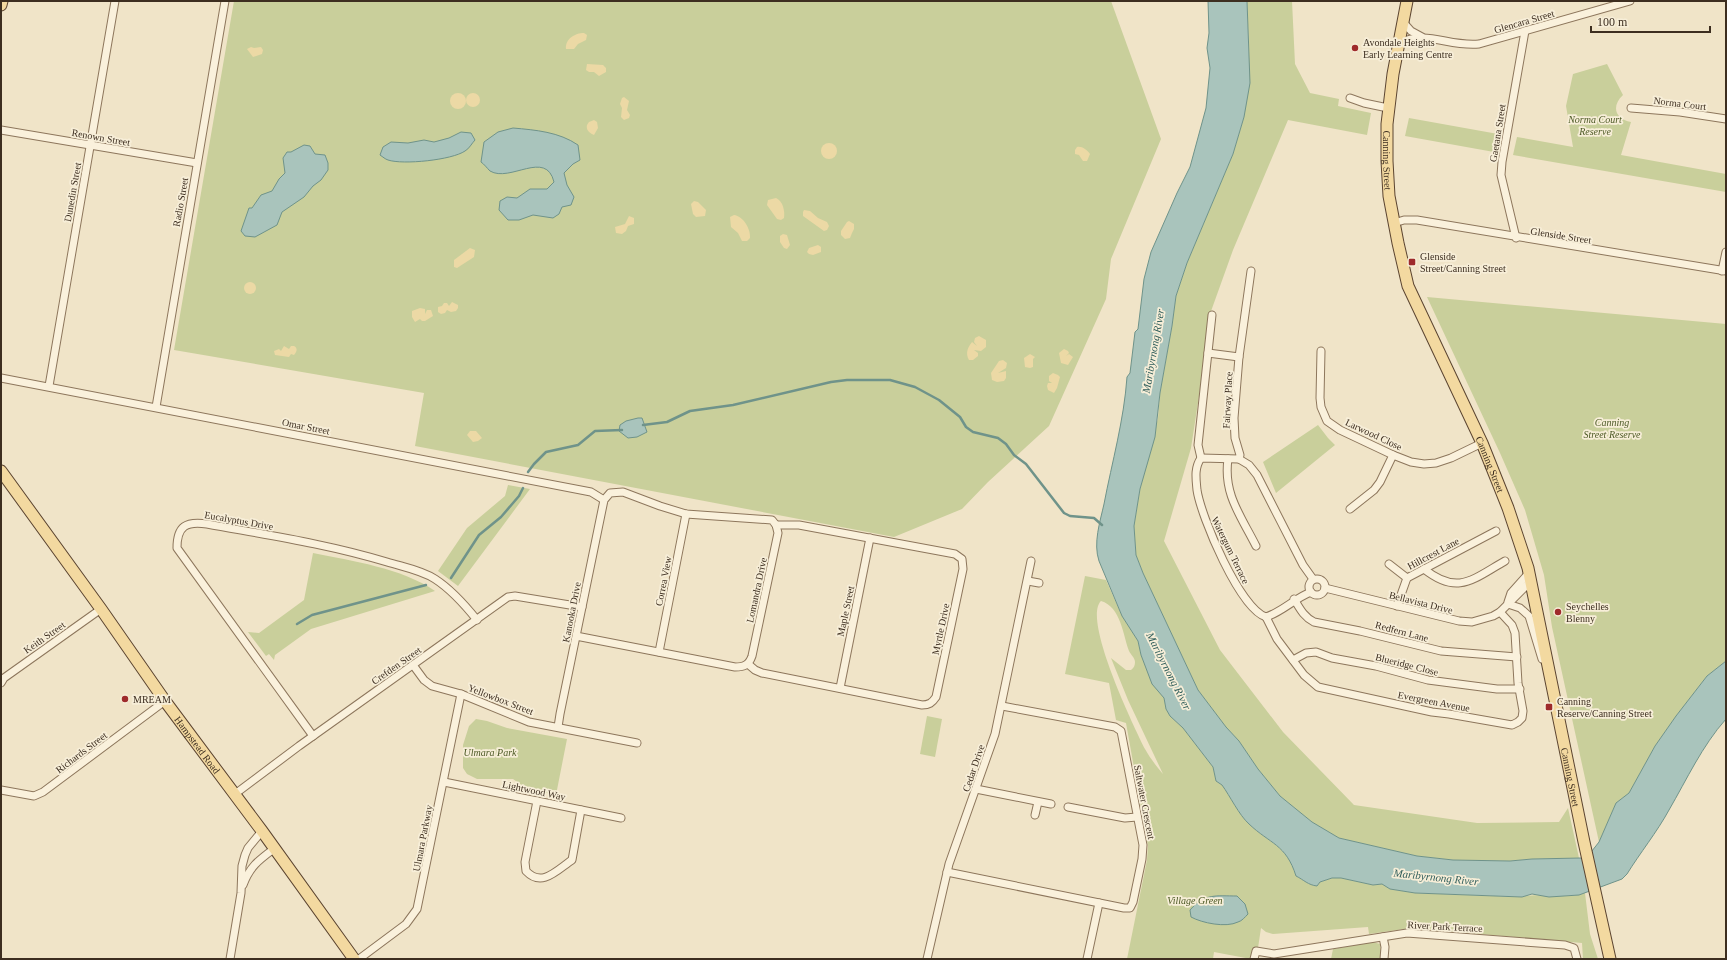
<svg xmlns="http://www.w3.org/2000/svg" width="1727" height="960" font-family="Georgia,serif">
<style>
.green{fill:#c9cf9b;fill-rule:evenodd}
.sand{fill:#ecd9a5}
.water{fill:#a9c4bc;stroke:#6f938a}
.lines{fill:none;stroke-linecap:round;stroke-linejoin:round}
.stream{stroke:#6f938a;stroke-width:2.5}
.minor-casing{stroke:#8d765c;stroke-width:9}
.primary-casing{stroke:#5b4430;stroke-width:13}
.minor{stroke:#faf1dc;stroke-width:7}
.primary{stroke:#f3d9a0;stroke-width:11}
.poi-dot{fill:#9e2a2b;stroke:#f7eed8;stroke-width:1.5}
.labels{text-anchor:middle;stroke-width:3.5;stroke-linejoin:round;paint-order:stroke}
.street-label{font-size:10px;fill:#3d2e20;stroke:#f7eed8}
.poi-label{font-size:10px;fill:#3d2e20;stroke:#f7eed8;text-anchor:start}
.park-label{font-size:10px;font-style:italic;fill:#4d5a26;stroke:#f7eed8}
.water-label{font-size:11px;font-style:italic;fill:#2f5d5a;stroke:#f7eed8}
</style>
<rect width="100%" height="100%" fill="#f0e4c8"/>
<g class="green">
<polygon points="234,1 1111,1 1161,139 1111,259 1106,299 1049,426 988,482 962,509 894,537 415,446 424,393 174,350"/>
<polygon points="1247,1 1292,1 1295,64 1310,93 1339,99 1338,106 1371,113 1367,135 1288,120 1233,250 1210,314 1205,357 1191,448 1164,541 1220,650 1283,732 1354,805 1477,823 1559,822 1568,808 1579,858 1532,859 1510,861 1453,860 1417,856 1339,838 1312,822 1280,796 1258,769 1239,741 1226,727 1198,690 1143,573 1136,555 1134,526 1140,489 1158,418 1160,393 1172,326 1176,296 1187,263 1233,154 1244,117 1249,48"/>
<path d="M1607 64 1623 95C1611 106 1615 119 1631 122L1621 155 1726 174V192L1513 155 1517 137 1573 147 1566 106 1573 74Z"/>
<polygon points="1409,118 1498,134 1494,152 1405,136"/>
<polygon points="1427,297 1726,324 1726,661 1707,676 1676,716 1655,746 1629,793 1616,803 1599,842 1552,627 1544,575 1525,510 1500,453"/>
<polygon points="1318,425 1328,438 1335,445 1276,493 1263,462"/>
<polygon points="508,485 530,489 458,586 438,571 467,528 505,496"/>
<path d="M313 553C352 561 402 568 435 591L311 629 275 655 274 660 269 654 266 656 248 632 259 633 304 600Z"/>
<path d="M1085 576 1106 580 1122 616 1138 641 1141 655 1152 683 1164 698 1166 708 1170 716 1183 728 1213 767 1216 781 1222 785C1230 796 1239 815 1249 824 1270 844 1286 844 1296 876 1304 880 1308 885 1317 886L1320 882 1332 878H1341L1373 885 1382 884 1390 889 1415 893 1521 897C1541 892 1564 900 1585 893L1590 934 1598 959H1583L1582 943 1411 928 1369 934 1368 927 1273 934 1266 932 1261 928 1258 948 1253 947 1251 959 1214 952 1213 959H1127L1147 860 1148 846 1126 723 1116 720 1109 683 1065 674ZM1101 601C1121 607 1123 635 1129 651 1131 655 1135 658 1135 662 1135 665 1134 668 1131 670H1126L1111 658 1128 700 1163 774C1157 767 1150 758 1145 749 1134 727 1082 619 1101 601Z"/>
<polygon points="927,716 942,719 935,757 920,754"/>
<polygon points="476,719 487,721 507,728 567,739 556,795 527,789 513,779 477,779 467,774 463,768 463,745 469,726"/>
<polygon points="1373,942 1380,944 1381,951 1380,959 1331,959 1333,949"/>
</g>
<g class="sand">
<path d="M584 33 587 35 586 40 578 44 574 49H566C565 39 575 33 584 33Z"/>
<polygon points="251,47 254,48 261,47 263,50 262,54 253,57 247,49"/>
<polygon points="587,64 603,65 606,68 606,72 599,76 594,72 589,72 586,70"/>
<circle cx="473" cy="100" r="7"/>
<circle cx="458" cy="101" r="8"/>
<polygon points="624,97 629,101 627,110 630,115 629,118 624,120 621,117 622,108 620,104 622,98"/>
<path d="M594 120 597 122 598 128 594 135C588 133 584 127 589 122Z"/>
<circle cx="829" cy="151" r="8"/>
<path d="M1077 147C1082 146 1087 150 1090 154L1087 161H1083L1079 155 1075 154V150Z"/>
<path d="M776 198C783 201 785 211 784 218L781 220 777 219 767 205 768 200Z"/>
<polygon points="694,201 698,202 706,210 705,216 696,217 693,214 691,204"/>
<polygon points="804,210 810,211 818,218 827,222 829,226 827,230 824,231 803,216 803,212"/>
<path d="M734 215C743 216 751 229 750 238L747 241H742L738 233 731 227 730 217Z"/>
<polygon points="629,216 634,218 634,224 628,226 626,231 622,234 616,233 615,227 625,224"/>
<polygon points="849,221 854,224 854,229 852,233 850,238 845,239 841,235 841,231 847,222"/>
<polygon points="783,234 787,235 790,245 787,249 784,248 780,242 780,236"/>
<polygon points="818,245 821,247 821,252 813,255 809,254 807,252 809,248"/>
<polygon points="470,248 475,250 474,257 457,268 454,267 454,260"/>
<circle cx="250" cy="288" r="6"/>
<polygon points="452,302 458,305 458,308 456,311 451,312 447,310 445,313 441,314 438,312 438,307 442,306 444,303 447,303 449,306"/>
<polygon points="420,308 425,309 425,314 427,310 431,310 433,316 425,321 422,321 420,319 415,322 412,317 412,311"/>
<path d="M979 336 986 340V347L981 351 974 350 978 353V356L973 360H969C965 353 968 347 972 342L977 346 974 342 975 338Z"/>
<path d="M284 346 289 349 291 346H294C298 348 297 352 294 355L291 354 289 357 275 355 274 351 279 349 281 351Z"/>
<polygon points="1064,349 1068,351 1069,353 1066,356 1069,354 1073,357 1068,365 1061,363 1059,353"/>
<polygon points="1030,354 1035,357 1033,359 1033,367 1030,368 1025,367 1024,358"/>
<polygon points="1003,360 1007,363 1006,368 998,373 1006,371 1006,378 1004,381 997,382 992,380 991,373 999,361"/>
<polygon points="1053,373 1058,375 1060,377 1057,388 1054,393 1048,390 1047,386 1048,383 1052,383 1049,381 1049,376"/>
<polygon points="470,431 476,431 482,438 478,441 473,442 467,435"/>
</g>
<g class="water">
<path d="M1208 1H1247L1250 83 1244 117 1233 154 1187 263 1176 296 1172 326 1160 393 1155 437 1140 489 1134 526 1136 555 1143 573 1198 690 1226 727 1239 741 1258 769 1280 796 1312 822 1339 838 1417 856 1453 860 1510 861 1532 859 1581 858 1588 856 1599 842 1616 803 1629 793 1655 746 1676 716 1707 676 1726 661V719C1702 746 1687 779 1669 810 1657 832 1640 853 1627 874L1622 879 1579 895 1549 897 1532 894 1522 897 1415 893 1390 889 1382 884 1373 885 1341 878H1332L1320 882 1317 886C1308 885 1304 880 1296 876 1286 844 1270 844 1249 824 1239 815 1230 796 1222 785L1216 781 1213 767 1183 728 1170 716 1166 709 1164 698 1152 684 1141 655 1138 641 1122 616 1099 561C1093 543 1100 522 1104 504 1112 462 1124 420 1127 377L1130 373 1135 332 1138 329 1144 279 1151 252 1177 193 1190 167 1206 108 1210 68 1207 48 1209 33Z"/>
<path d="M513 128C536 130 559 132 578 145L580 160 573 164 564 173 567 185 574 197 571 205 562 207 559 214 553 218 533 215 519 220H508L499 210 500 201 507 197 517 198 530 189H547L554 182C546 149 510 183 490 171 487 168 484 164 481 162L484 142 498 132Z"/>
<path d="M461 132 471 133 475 140C472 143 469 149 465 151 452 160 403 165 388 160 385 159 383 157 380 155L383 147 391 142 408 143 424 140 434 142 449 138Z"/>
<polygon points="304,145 310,146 315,154 325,155 328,163 328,170 321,180 313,186 304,197 282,212 277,225 255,237 245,236 241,231 249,208 252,208 261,195 272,191 279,179 285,173 283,158 287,152 291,152"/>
<polygon points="638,418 642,418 647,432 637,437 628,438 619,431 620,425 626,421"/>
<path d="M1237 896 1245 904 1248 914C1245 917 1242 921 1238 922 1226 928 1202 923 1191 917L1190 910C1205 893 1216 896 1237 896Z"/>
</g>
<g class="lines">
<g class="stream">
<polyline points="643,425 667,422 690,411 733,405 831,382 847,380 890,380 915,387 939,400 960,417 966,427 973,432 998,438 1006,444 1014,455 1026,464 1064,513 1070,516 1094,518 1102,525"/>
<polyline points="528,472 534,464 546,452 578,445 595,431 622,430"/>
<polyline points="451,578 479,535 501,517 519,496 523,488"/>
<polyline points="297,624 312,615 426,585"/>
</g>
<defs>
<g id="minor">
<polyline points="1403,22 1411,31 1422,37"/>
<path d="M1399 43C1428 30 1448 47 1479 44L1630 1"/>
<polyline points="1350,98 1364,103 1388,108"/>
<polyline points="1631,108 1680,112 1726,119"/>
<polyline points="1,130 197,163"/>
<polyline points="1394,223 1404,220 1417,220 1726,271"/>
<polyline points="1516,238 1501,175 1502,162 1525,31"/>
<polyline points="1251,271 1239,357 1234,418 1235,438 1240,455 1239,459 1249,465 1257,475 1303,565 1313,579"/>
<polyline points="1722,271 1726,252"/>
<polyline points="1321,351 1320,398 1321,407 1327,421 1340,430 1393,455 1411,462 1424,464 1436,463 1451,458 1482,443"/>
<polyline points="1208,353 1239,357"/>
<polyline points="1,378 591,492 604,500"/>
<polyline points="49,386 115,1"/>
<polyline points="156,407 225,1"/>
<polyline points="1201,458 1198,445 1212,315"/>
<path d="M1228 459C1223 494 1241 516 1256 546"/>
<path d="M1239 459 1201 458C1194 468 1196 479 1197 490 1201 517 1240 609 1266 617"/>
<polyline points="1350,509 1374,490 1380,482 1393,455"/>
<polyline points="1389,564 1407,578"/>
<path d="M1424 569C1458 596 1473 579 1505 561"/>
<circle cx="1317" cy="587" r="8"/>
<polyline points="1028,581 1039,583"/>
<polyline points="1325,588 1459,621 1472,622 1493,616 1500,612 1531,581"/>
<path d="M1294 599C1300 609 1304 617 1314 622L1360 631 1441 651 1517 657"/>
<polyline points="1508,602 1511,593 1529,573"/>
<polyline points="1508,604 1520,608 1529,616 1542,659"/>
<polyline points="1397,606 1407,578 1496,531"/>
<polyline points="1266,617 1277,639 1304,675 1318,687 1432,712 1449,714 1512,725 1518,722 1522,718 1523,711 1518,683 1515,633 1512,625 1500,612"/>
<path d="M1266 617C1282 612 1295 598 1311 592"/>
<polyline points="659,652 686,514"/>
<polyline points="1293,660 1306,653 1316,652 1332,658 1376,666 1428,680 1497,689 1520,689"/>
<path d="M748 664 755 670 762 673 922 705C929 705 932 703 936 697L963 569 962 559 955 554 799 525H776"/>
<polyline points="413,665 424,680 432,686 461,694 529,722 637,743"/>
<polyline points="1,683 4,678 101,609"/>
<polyline points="840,688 870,538"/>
<path d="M558 727 560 714 603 505 604 500 610 493 623 492 660 506 686 514 772 520 776 525 778 533 752 656C749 665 744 667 735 667L576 636"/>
<path d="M313 736 177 548C177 526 186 521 207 524 267 535 328 544 387 562 403 567 421 570 435 579 452 590 465 605 477 620"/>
<polyline points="444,782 621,818"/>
<polyline points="976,789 1051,804"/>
<polyline points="1,790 34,796 43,792 165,701"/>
<polyline points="235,794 299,746 508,597 515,596 582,607"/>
<path d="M537 801 525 862 526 871C542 888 557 870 572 860L581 810"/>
<polyline points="1068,807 1125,818 1137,817"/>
<polyline points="1035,815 1038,802"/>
<polyline points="947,872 1124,908 1130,908 1133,902 1142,859 1143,845 1121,731 1115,727 1002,706"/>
<path d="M243 885C250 866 259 860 275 848"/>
<polyline points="1383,937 1385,947 1384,959"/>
<polyline points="230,959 241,893 242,866 245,855 248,848 262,831"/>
<polyline points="359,959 406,924 417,909 461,694"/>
<polyline points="927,959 949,864 995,734 1031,561"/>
<polyline points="1087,959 1099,903"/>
<polyline points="1254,959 1256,951 1274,954 1407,933 1565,945 1574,948 1577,959"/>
</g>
<g id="primary">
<path id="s1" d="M1407 1 1393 74 1387 124V161L1389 196 1398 243 1408 286 1482 443 1508 508 1528 568 1584 842 1610 959"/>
<polyline points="1,5 2,1"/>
<path id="s2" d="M1 471 101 609 165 701 262 831 354 959"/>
</g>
</defs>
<use href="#minor" class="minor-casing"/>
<use href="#primary" class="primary-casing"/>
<use href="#minor" class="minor"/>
<use href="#primary" class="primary"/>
</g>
<g class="poi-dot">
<circle cx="1355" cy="48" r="4"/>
<rect x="1408" y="258" width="8" height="8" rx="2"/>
<circle cx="1558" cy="612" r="4"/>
<circle cx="125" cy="699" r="4"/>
<rect x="1545" y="703" width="8" height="8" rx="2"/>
</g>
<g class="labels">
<g class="street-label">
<text transform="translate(1524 21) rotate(-16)" y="4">Glencara Street</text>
<text transform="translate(1680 103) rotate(7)" y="4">Norma Court</text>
<text transform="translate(1497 133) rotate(-81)" y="4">Gaetana Street</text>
<text transform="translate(101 137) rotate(10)" y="4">Renown Street</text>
<text dy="4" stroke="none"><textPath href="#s1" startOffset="161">Canning Street</textPath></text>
<text transform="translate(72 192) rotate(-80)" y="4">Dunedin Street</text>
<text transform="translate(180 202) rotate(-80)" y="4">Radio Street</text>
<text transform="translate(1561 235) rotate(9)" y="4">Glenside Street</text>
<text transform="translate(1227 400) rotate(-87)" y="4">Fairway Place</text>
<text transform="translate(306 426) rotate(11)" y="4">Omar Street</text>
<text transform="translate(1374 434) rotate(25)" y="4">Larwood Close</text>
<text dy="4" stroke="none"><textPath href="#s1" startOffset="485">Canning Street</textPath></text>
<text transform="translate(239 520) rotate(10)" y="4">Eucalyptus Drive</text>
<text transform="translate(1231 550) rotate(64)" y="4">Watergum Terrace</text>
<text transform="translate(1433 553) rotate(-28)" y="4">Hillcrest Lane</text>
<text transform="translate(663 581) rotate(-79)" y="4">Correa View</text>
<text transform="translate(756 590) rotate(-78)" y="4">Lomandra Drive</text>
<text transform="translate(1421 602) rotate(14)" y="4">Bellavista Drive</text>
<text transform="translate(845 611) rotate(-78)" y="4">Maple Street</text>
<text transform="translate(571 612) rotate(-79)" y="4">Kanooka Drive</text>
<text transform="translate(940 629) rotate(-78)" y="4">Myrtle Drive</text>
<text transform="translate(1402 631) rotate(15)" y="4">Redfern Lane</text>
<text transform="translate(44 637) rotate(-35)" y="4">Keith Street</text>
<text transform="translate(1407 664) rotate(14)" y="4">Blueridge Close</text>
<text transform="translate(396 665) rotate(-35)" y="4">Crefden Street</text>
<text transform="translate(501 699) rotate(21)" y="4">Yellowbox Street</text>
<text transform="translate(1434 701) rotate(11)" y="4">Evergreen Avenue</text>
<text dy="4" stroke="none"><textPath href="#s2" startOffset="337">Hampstead Road</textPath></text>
<text transform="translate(81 752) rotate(-37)" y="4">Richards Street</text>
<text transform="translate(973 768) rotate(-71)" y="4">Cedar Drive</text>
<text dy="4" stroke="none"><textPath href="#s1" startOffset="809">Canning Street</textPath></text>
<text transform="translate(534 790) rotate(12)" y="4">Lightwood Way</text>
<text transform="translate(1145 802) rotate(79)" y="4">Saltwater Crescent</text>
<text transform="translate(422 838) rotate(-79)" y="4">Ulmara Parkway</text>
<text transform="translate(1445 926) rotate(3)" y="4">River Park Terrace</text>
</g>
<g class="poi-label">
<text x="1363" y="46">Avondale Heights<tspan x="1363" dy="12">Early Learning Centre</tspan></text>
<text x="1420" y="260">Glenside<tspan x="1420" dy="12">Street/Canning Street</tspan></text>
<text x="1566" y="610">Seychelles<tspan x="1566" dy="12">Blenny</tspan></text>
<text x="133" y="703">MREAM</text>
<text x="1557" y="705">Canning<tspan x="1557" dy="12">Reserve/Canning Street</tspan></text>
</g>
<g class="park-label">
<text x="1595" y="123">Norma Court<tspan x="1595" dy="12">Reserve</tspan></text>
<text x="1612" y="426">Canning<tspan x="1612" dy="12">Street Reserve</tspan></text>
<text x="490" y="756">Ulmara Park</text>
<text x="1195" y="904">Village Green</text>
</g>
<g class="water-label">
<text transform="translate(1153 351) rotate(-80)" y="4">Maribyrnong River</text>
<text transform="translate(1169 671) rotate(63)" y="4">Maribyrnong River</text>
<text transform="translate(1436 877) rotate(6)" y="4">Maribyrnong River</text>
</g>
</g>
<rect width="1727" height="960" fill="none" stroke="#3d2e20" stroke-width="4"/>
<path d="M1591 26v6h119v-6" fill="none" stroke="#3d2e20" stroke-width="2"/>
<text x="1597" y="26" font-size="12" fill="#3d2e20" stroke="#f7eed8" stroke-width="3" paint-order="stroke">100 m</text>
</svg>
